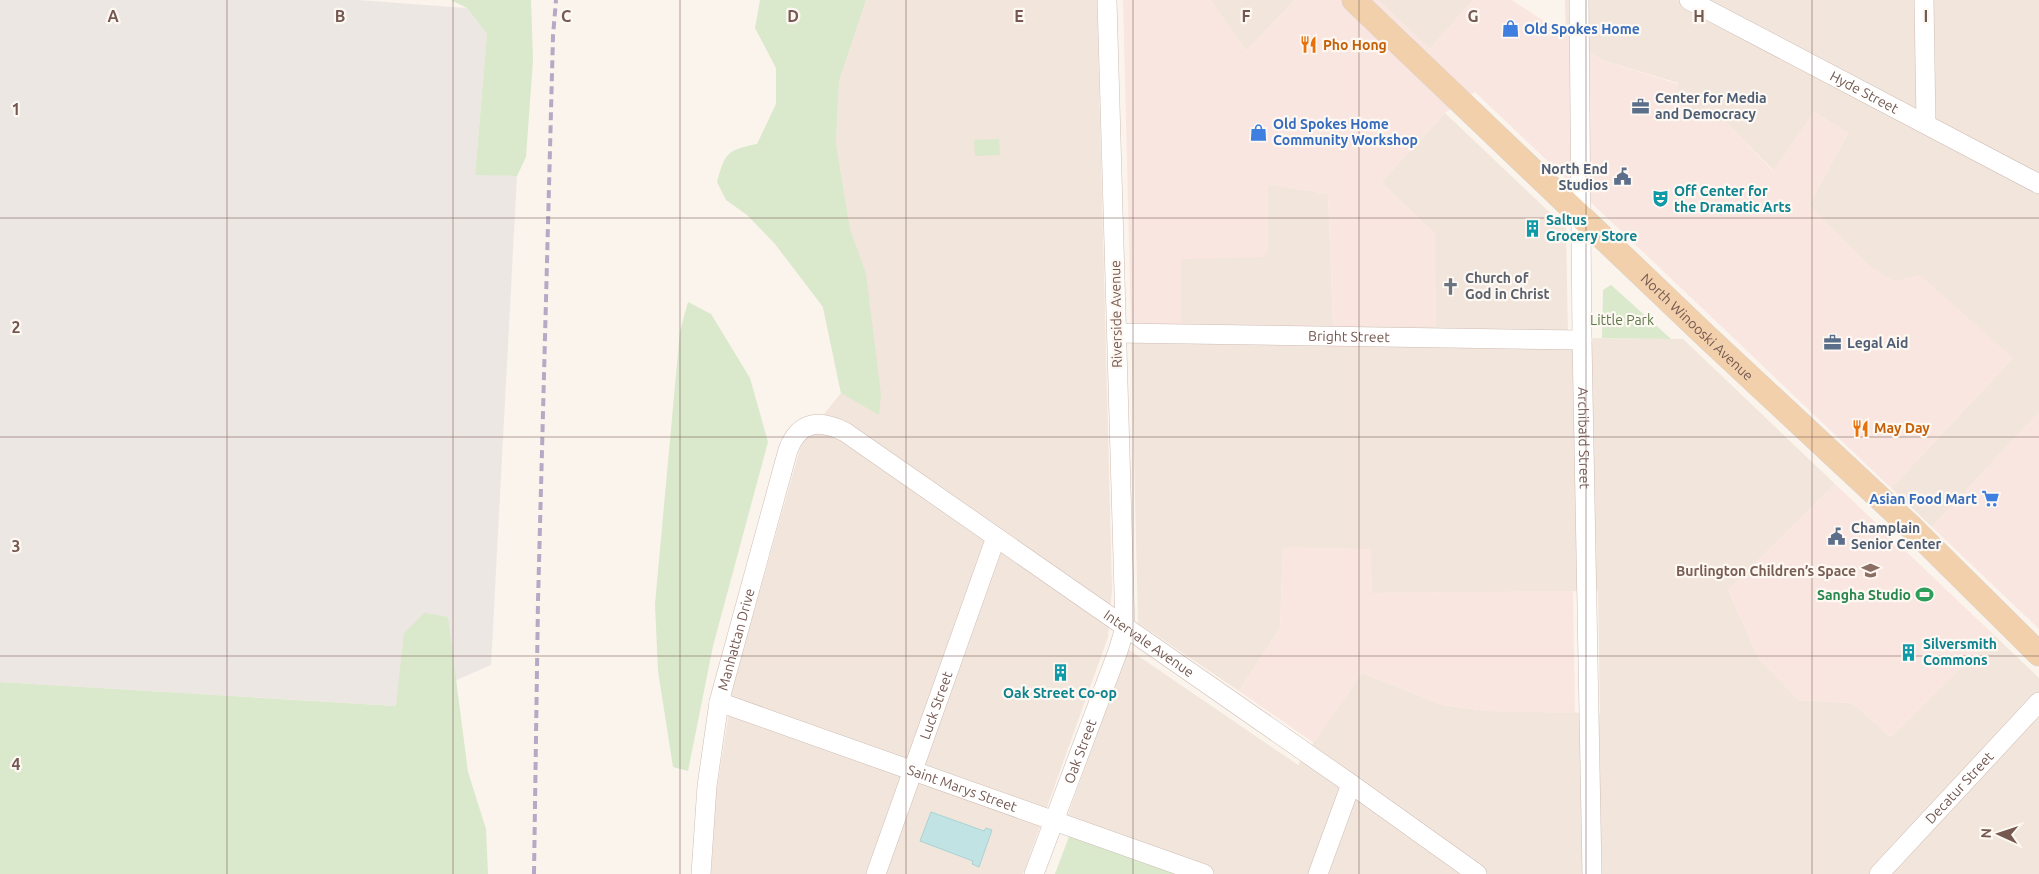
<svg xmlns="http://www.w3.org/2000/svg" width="2039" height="874" font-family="Ubuntu,sans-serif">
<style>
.residential{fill:#f2e5db}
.commercial{fill:#fae6e1}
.industrial{fill:#ede7e4}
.green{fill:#dae8cb}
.water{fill:#c2e3e3;stroke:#a9d3d4}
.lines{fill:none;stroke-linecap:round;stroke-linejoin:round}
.minor-casing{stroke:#cfbdb5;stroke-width:20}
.major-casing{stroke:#d8d1ce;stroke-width:25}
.minor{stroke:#fff;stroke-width:19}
.major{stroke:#f2d0ac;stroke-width:24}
.rail{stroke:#b5aac5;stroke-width:4;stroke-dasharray:8 5;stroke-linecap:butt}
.grid{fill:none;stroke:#755951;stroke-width:1;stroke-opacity:0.55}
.labels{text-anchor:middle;stroke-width:4.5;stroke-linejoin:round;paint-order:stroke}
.shop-label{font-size:14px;font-weight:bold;fill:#366cbe;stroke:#fef8f3;text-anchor:start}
.food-label{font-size:14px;font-weight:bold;fill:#c56008;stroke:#fef8f3;text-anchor:start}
.street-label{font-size:14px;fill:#755951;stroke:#fef8f3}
.service-label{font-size:14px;font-weight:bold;fill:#4e5e75;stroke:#fef8f3;text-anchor:start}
.culture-label{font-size:14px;font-weight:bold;fill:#0d838f;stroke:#fef8f3;text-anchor:start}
.worship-label{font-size:14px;font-weight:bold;fill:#5b616d;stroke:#fef8f3;text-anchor:start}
.park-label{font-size:14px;fill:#5e784a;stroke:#fef8f3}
.education-label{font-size:14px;font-weight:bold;fill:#785e54;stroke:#fef8f3;text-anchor:end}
.leisure-label{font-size:14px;font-weight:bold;fill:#27864d;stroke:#fef8f3;text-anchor:end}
.grid-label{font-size:16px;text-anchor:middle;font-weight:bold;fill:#755951;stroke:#fef8f3;stroke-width:4.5;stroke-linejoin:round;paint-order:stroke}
</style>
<rect width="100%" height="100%" fill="#fbf4ec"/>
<g class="residential">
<polygon points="866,0 1097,0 1112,590 1108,637 1023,874 711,874 716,795 733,687 799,452 804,439 841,393 823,307 865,274 850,229 836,143 839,81"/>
<polygon points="1210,0 1295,0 1246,51"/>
<polygon points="1378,0 1473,0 1430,49"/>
<polygon points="1565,0 2039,0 2039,412 1932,527 1891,488 2013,358 1869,266 1809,205 1848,133 1814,112 1774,171 1725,121 1673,103 1678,83 1602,60 1566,37"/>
<polygon points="1445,113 1566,228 1568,338 1683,339 1835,484 1728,590 1759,659 1799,700 1852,703 1891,737 1994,635 2039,678 2039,874 1177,874 1062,831 1128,649 1298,765 1362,673 1443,705 1487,711 1600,713 1598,591 1372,593 1283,547 1280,628 1239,691 1138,623 1131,323 1181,323 1180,259 1268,248 1268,184 1328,194 1333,326 1435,234 1381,182"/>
</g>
<g class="commercial">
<polygon points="1123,0 1210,0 1246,51 1295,0 1378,0 1430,49 1473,0 1512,0 1602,60 1678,84 1673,103 1725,121 1773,171 1814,112 1848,133 1809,205 1869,266 1894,281 1920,275 2013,358 1891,488 1475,92 1445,113 1381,182 1435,234 1436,326 1333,326 1328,194 1268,184 1268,248 1264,257 1181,259 1181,324 1131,323"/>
<polygon points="2039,412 2039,629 1932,527"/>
<polygon points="1835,484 1994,635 1891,737 1852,703 1799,700 1759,659 1728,590"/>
<polygon points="1283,547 1371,549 1372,593 1573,591 1575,713 1487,711 1443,705 1362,673 1314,743 1239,691 1280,628"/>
</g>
<polygon class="industrial" points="0,0 358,0 467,8 487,34 475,174 517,176 491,665 397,706 0,682"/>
<g class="green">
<polygon points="451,0 531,0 533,60 526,157 517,176 475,175 487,34 467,8"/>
<path d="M760 0H866L839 81 836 143 850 229 866 274 881 395 879 415 841 393 823 307 775 244 747 215 726 200 717 182C725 153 727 150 757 144L776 104V68L755 28Z"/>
<polygon points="999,139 1000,155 975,156 974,140"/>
<polygon points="1611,285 1671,339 1602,338 1603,290"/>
<polygon points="688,302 711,314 750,378 768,442 713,646 688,771 673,767 658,671 655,604 680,331"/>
<polygon points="424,613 448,617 468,772 486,829 488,874 0,874 0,682 396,706 404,633"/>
<polygon points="1070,834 1177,874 1055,874"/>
</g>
<polygon class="water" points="931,812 984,831 986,828 992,830 979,867 972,864 973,861 920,841"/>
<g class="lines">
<defs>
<g id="minor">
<path id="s1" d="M1579 0 1582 340 1592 874"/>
<path id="s2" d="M1689 0 2039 184"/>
<polyline points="1924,0 1926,124"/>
<path id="s3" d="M1117 333 1582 340"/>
<path id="s4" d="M719 702 1204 874"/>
<path id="s5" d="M701 874 707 786 719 702 788 450C799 421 819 419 845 432L1351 784 1477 874"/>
<path id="s6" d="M876 874 996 537"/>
<path id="s7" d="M1034 874 1118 651 1125 628 1107 0"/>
<polyline points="1318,874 1351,784"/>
<path id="s8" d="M1879 874 2039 702"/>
</g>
<g id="major">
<path id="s9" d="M1354 0 1707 337 1912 528 2039 654"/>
</g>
</defs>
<use href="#minor" class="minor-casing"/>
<use href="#major" class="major-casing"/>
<use href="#minor" class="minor"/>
<use href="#major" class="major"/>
<polyline class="rail" points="534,874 538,601 553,36 556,0"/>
</g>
<path class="grid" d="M227 0V874M453 0V874M680 0V874M906 0V874M1133 0V874M1359 0V874M1586 0V874M1812 0V874M0 218H2039M0 437H2039M0 656H2039"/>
<defs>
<symbol id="shop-bare" viewBox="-9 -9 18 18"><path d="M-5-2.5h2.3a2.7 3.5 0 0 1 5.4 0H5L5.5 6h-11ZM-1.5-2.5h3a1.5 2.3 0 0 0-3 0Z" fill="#3f7fe0" stroke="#fef8f3" stroke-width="2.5" paint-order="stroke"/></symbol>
<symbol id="restaurant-bare" viewBox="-9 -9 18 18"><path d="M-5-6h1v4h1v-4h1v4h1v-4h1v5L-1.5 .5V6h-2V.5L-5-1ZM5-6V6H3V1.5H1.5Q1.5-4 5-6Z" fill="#e8710a" stroke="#fef8f3" stroke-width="2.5" paint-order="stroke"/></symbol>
<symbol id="office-bare" viewBox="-9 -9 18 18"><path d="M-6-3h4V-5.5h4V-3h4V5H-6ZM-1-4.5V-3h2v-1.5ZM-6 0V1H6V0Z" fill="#5c6f8a" stroke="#fef8f3" stroke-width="2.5" paint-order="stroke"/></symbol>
<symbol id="civic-bare" viewBox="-9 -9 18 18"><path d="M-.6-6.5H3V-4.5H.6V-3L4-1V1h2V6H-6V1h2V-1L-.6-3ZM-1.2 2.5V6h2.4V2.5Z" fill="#5c6f8a" stroke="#fef8f3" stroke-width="2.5" paint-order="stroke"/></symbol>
<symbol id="theatre-bare" viewBox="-9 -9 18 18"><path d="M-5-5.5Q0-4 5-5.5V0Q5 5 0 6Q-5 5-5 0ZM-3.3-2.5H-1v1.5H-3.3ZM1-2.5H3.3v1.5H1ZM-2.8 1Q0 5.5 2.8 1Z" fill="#0f9aa8" stroke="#fef8f3" stroke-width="2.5" paint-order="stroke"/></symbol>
<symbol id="building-bare" viewBox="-9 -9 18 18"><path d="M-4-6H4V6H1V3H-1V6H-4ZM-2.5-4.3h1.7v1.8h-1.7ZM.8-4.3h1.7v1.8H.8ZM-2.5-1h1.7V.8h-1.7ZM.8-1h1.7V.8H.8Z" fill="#0f9aa8" stroke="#fef8f3" stroke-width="2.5" paint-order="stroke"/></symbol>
<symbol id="church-bare" viewBox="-9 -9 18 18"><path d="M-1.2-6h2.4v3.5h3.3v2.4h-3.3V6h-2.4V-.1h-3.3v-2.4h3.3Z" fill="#6b7280" stroke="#fef8f3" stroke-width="2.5" paint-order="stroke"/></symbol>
<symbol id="supermarket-bare" viewBox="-9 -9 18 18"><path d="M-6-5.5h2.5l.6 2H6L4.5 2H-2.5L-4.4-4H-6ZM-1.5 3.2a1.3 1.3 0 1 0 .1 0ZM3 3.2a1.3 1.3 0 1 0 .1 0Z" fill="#3f7fe0" stroke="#fef8f3" stroke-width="2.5" paint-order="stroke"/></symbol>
<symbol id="school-bare" viewBox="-9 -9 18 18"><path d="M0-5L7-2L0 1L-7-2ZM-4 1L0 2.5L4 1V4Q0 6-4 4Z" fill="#8d6e63" stroke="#fef8f3" stroke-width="2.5" paint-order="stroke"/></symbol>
<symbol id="stadium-bare" viewBox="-9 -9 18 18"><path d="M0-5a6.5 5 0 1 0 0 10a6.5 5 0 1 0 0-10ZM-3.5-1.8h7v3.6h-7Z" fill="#2e9e5b" stroke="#fef8f3" stroke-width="2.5" paint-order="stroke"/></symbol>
</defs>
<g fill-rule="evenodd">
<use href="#shop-bare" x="1498" y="16" width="25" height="25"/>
<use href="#restaurant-bare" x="1296" y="32" width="25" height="25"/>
<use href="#office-bare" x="1628" y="94" width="25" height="25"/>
<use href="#shop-bare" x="1246" y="120" width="25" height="25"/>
<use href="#civic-bare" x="1610" y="164" width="25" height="25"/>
<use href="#theatre-bare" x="1648" y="186" width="25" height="25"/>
<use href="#building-bare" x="1520" y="216" width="25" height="25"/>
<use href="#church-bare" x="1438" y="274" width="25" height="25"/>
<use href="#office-bare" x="1820" y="330" width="25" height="25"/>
<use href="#restaurant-bare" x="1848" y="416" width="25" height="25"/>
<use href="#supermarket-bare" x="1978" y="486" width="25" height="25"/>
<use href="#civic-bare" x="1824" y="524" width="25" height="25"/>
<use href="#school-bare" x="1858" y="558" width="25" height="25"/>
<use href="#stadium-bare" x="1912" y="582" width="25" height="25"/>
<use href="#building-bare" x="1896" y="640" width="25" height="25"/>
<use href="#building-bare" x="1048" y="660" width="25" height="25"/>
</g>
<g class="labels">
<g class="shop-label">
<text x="1524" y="34">Old Spokes Home</text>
<text x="1273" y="129">Old Spokes Home<tspan x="1273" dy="16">Community Workshop</tspan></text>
<text x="1977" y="504" text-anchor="end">Asian Food Mart</text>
</g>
<g class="food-label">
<text x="1323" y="50">Pho Hong</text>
<text x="1874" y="433">May Day</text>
</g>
<g class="street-label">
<text dy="5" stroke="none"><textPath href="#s2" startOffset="198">Hyde Street</textPath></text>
<text transform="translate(1116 314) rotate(-91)" y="5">Riverside Avenue</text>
<text dy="5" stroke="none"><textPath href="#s9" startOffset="474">North Winooski Avenue</textPath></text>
<text dy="5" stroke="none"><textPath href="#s3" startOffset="232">Bright Street</textPath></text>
<text dy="5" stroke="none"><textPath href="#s1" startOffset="438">Archibald Street</textPath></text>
<text dy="5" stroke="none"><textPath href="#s5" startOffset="238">Manhattan Drive</textPath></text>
<text dy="5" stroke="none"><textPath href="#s5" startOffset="875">Intervale Avenue</textPath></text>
<text dy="5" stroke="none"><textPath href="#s6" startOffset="179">Luck Street</textPath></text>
<text dy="5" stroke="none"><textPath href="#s7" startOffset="131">Oak Street</textPath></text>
<text dy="5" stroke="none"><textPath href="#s4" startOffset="258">Saint Marys Street</textPath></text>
<text dy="5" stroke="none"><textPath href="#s8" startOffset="118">Decatur Street</textPath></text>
</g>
<g class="service-label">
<text x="1655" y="103">Center for Media<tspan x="1655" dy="16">and Democracy</tspan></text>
<text x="1608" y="174" text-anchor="end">North End<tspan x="1608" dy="16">Studios</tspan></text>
<text x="1847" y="348">Legal Aid</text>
<text x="1851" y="533">Champlain<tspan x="1851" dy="16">Senior Center</tspan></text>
</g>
<g class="culture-label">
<text x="1674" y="196">Off Center for<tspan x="1674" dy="16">the Dramatic Arts</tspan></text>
<text x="1546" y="225">Saltus<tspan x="1546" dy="16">Grocery Store</tspan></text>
<text x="1923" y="649">Silversmith<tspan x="1923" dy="16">Commons</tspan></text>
<text x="1060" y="698" text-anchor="middle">Oak Street Co-op</text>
</g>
<g class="worship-label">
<text x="1465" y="283">Church of<tspan x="1465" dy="16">God in Christ</tspan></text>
</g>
<g class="park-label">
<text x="1622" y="325">Little Park</text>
</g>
<g class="education-label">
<text x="1856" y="576">Burlington Children’s Space</text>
</g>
<g class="leisure-label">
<text x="1911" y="600">Sangha Studio</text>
</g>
</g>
<g class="grid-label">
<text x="113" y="22">A</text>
<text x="340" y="22">B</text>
<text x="566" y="22">C</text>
<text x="793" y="22">D</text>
<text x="1019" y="22">E</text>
<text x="1246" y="22">F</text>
<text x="1473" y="22">G</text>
<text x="1699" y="22">H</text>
<text x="1926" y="22">I</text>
<text x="16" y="115">1</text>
<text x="16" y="333">2</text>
<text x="16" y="552">3</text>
<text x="16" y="770">4</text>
</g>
<g transform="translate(1999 834) rotate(273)" stroke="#fef8f3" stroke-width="4" paint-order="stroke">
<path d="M0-4L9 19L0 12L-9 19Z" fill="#755951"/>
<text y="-8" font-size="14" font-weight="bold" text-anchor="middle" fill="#755951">N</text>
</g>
</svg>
